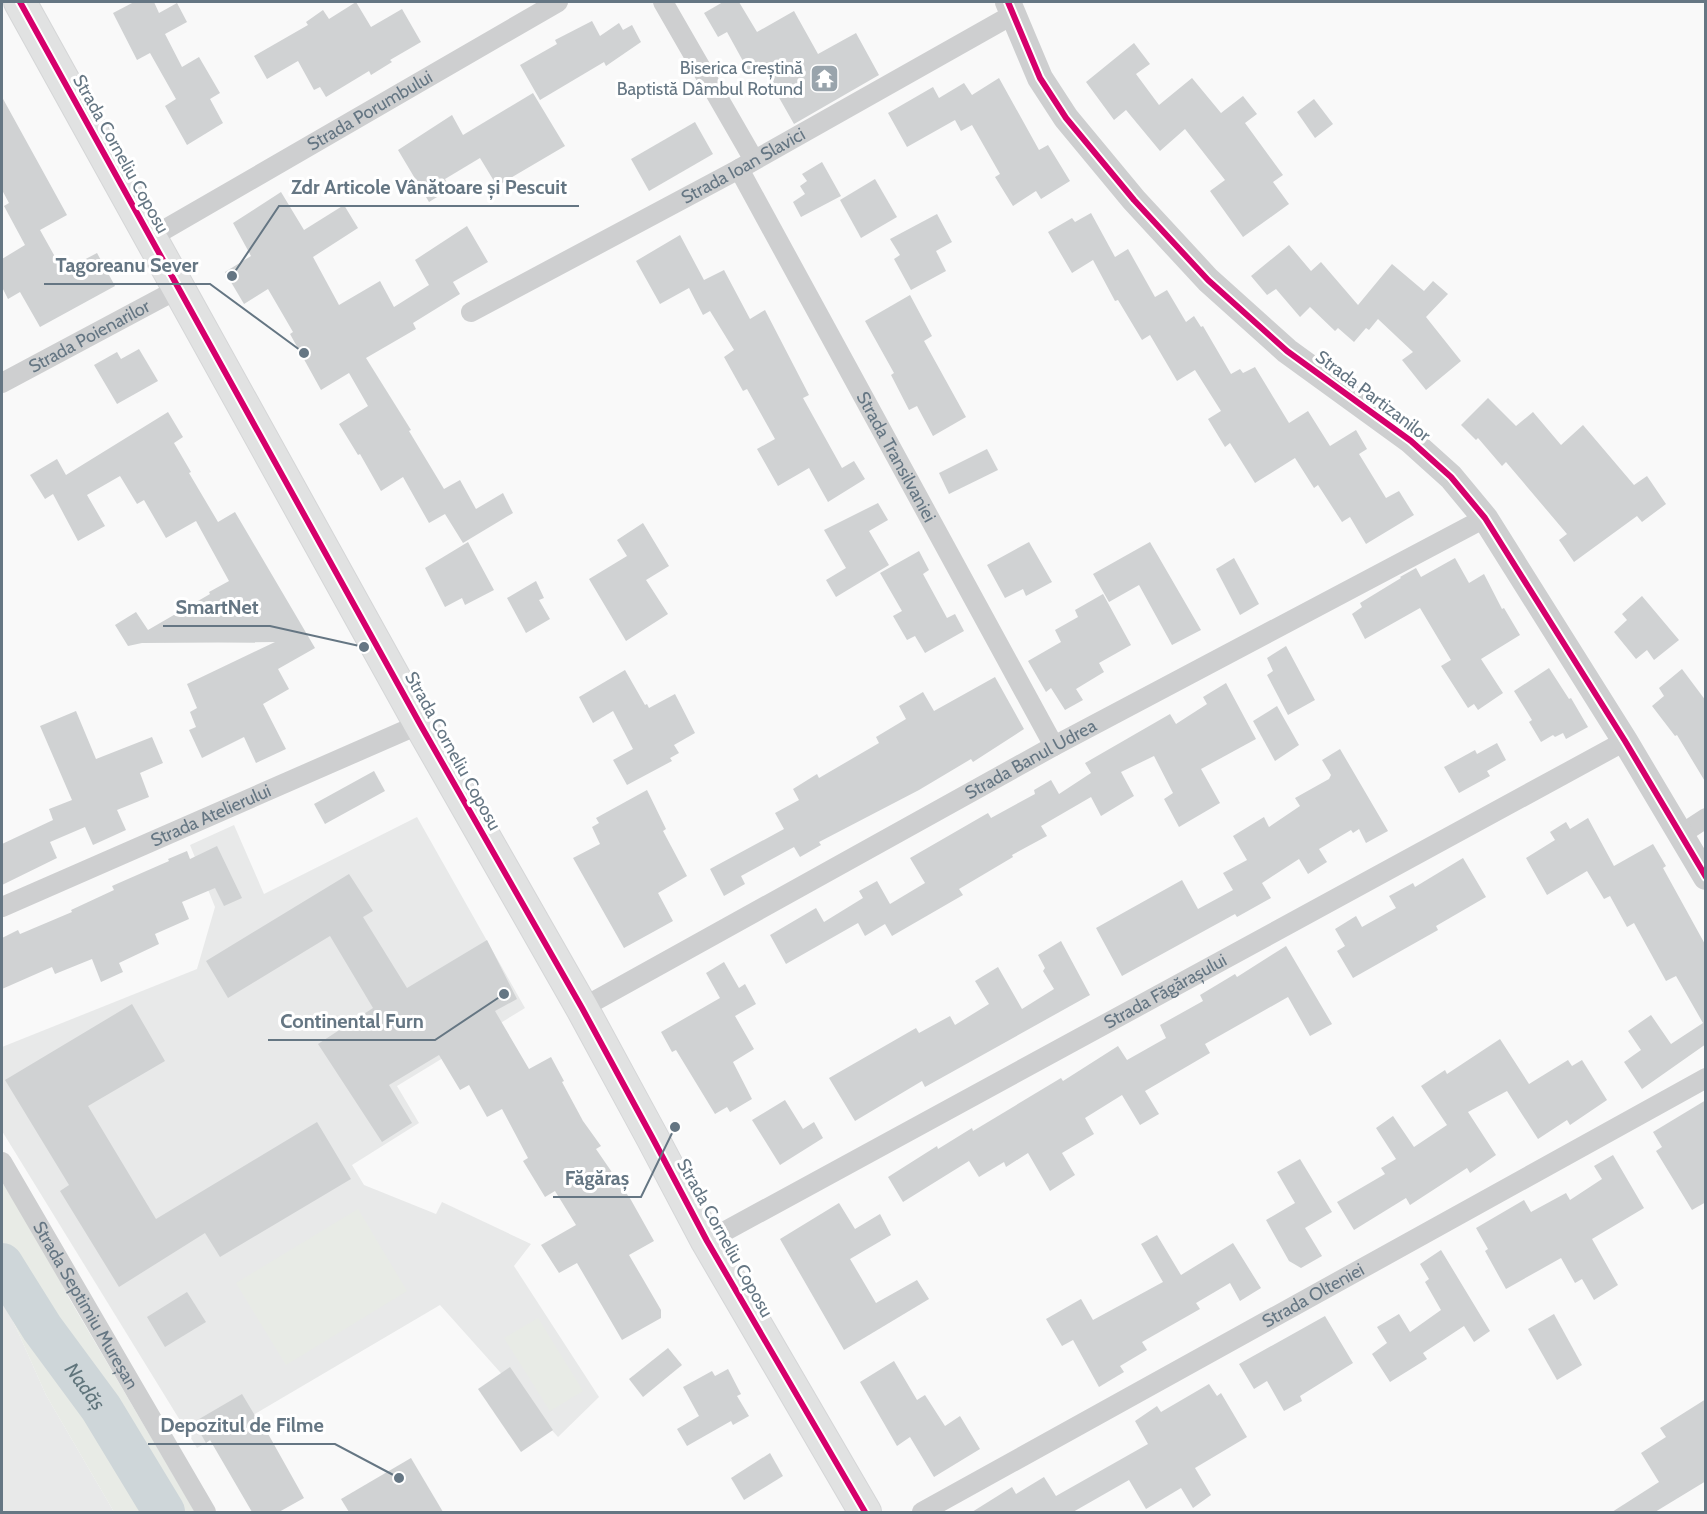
<svg xmlns="http://www.w3.org/2000/svg" width="1707" height="1514" font-family="Cabin,sans-serif">
<style>
.built{fill:#e8e9e9}
.green{fill:#e8ebe6}
.lines{fill:none;stroke-linecap:round;stroke-linejoin:round}
.river{stroke:#ced6d9;stroke-width:42}
.building{fill:#d0d2d3}
.primary-casing{stroke:#d5d6d7;stroke-width:34}
.minor{stroke:#cecfd0;stroke-width:20}
.tertiary{stroke:#cecfd0;stroke-width:26}
.primary{stroke:#e1e2e2;stroke-width:32}
.cycleway-casing{stroke:#fff;stroke-width:10}
.cycleway{stroke:#d6006c;stroke-width:6}
.labels{text-anchor:middle;stroke-width:6;stroke-linejoin:round;paint-order:stroke}
.poi-label{font-size:18px;fill:#657683;stroke:#fff;text-anchor:end}
.street-label{font-size:18px;fill:#657683;stroke:#fff}
.water-label{font-size:20px;font-style:italic;fill:#60757c;stroke:#fff}
.leader{fill:none;stroke:#657683;stroke-width:2}
.callout-dot{fill:#657683;stroke:#fff;stroke-width:2}
.callout-label{font-size:20px;text-anchor:middle;font-weight:bold;fill:#657683;stroke:#fff;stroke-width:6;stroke-linejoin:round;paint-order:stroke}
</style>
<rect width="100%" height="100%" fill="#f9f9f9"/>
<g class="built">
<polygon points="417,817 525,1008 397,1086 419,1123 352,1165 364,1185 436,1214 442,1202 531,1244 514,1266 599,1397 558,1437 440,1305 197,1448 2,1131 2,1047 197,969 215,907 190,845 234,825 264,894"/>
<polygon points="2,1296 46,1395 114,1512 2,1512"/>
</g>
<g class="green">
<polygon points="2,1182 40,1241 69,1298 195,1512 114,1512 46,1395 2,1296"/>
<polygon points="358,1209 407,1291 286,1365 236,1283"/>
<polygon points="538,1318 583,1391 550,1411 504,1338"/>
</g>
<g class="lines">
<path class="river" id="s1" d="M2 1264 42 1328 101 1408 164 1512"/>
</g>
<g class="building">
<polygon points="134,2 154,2 159,13 177,3 187,22 165,34 182,67 199,57 220,93 210,99 223,123 187,145 165,106 176,99 150,53 137,60 113,13"/>
<polygon points="356,2 371,27 402,9 421,42 390,60 392,62 371,75 369,71 326,97 320,87 314,90 298,61 267,79 254,56 308,25 306,22 323,10 329,19"/>
<polygon points="723,2 739,2 757,32 794,11 818,54 856,33 879,75 794,124 761,66 749,72 727,32 718,37 704,13"/>
<polygon points="592,21 600,36 619,23 623,30 632,25 641,42 606,66 604,62 540,100 520,65 557,44 555,40"/>
<polygon points="1134,43 1150,64 1136,74 1159,105 1192,78 1221,113 1243,96 1257,114 1245,123 1283,175 1273,182 1289,204 1243,237 1210,191 1225,180 1185,129 1160,151 1126,110 1114,120 1086,82"/>
<polygon points="999,78 1039,150 1048,145 1070,181 1041,199 1036,191 1013,206 995,177 1000,174 972,125 961,131 955,120 907,147 888,113 933,87 939,98 964,83 972,95"/>
<polygon points="533,93 565,146 497,186 480,158 445,179 450,189 429,202 398,150 452,115 463,135"/>
<polygon points="2,97 67,215 40,230 63,271 97,253 115,286 40,327 20,292 8,299 2,287 2,259 25,245 4,206 9,203 2,190"/>
<polygon points="1314,99 1333,124 1315,138 1297,112"/>
<polygon points="695,122 713,154 649,191 631,159"/>
<polygon points="822,162 841,196 801,217 793,202 805,194 800,186 807,181 802,174"/>
<polygon points="875,179 897,217 861,238 840,200"/>
<polygon points="281,192 304,230 344,205 358,228 313,257 339,305 380,281 394,307 429,285 415,260 467,226 488,262 453,282 460,294 413,323 416,329 366,358 411,430 409,431 444,489 460,480 476,509 503,493 513,513 463,543 445,514 429,523 403,477 381,491 360,454 358,455 339,424 368,406 349,373 321,390 290,334 293,332 268,289 244,304 225,272 251,256 233,223"/>
<polygon points="1091,213 1115,257 1128,249 1155,297 1167,290 1186,322 1194,316 1201,327 1203,326 1231,374 1240,369 1243,373 1255,367 1289,423 1308,411 1330,446 1356,430 1367,449 1359,454 1386,498 1399,491 1414,515 1366,544 1350,517 1342,522 1318,485 1314,488 1295,458 1255,483 1230,443 1225,447 1208,419 1221,411 1195,370 1177,381 1150,335 1142,340 1118,300 1115,301 1093,260 1072,273 1048,232 1072,218 1075,222"/>
<polygon points="937,214 952,242 936,251 946,271 911,290 894,259 900,255 890,239"/>
<polygon points="680,235 704,280 724,270 750,319 765,310 809,395 803,398 842,468 854,461 865,479 828,502 809,468 778,486 757,449 775,439 747,389 743,391 724,357 734,350 710,311 703,315 689,288 660,304 636,261"/>
<polygon points="1289,245 1311,271 1321,262 1358,305 1392,264 1424,291 1433,281 1448,294 1426,317 1461,361 1426,390 1402,360 1413,352 1378,319 1369,330 1366,328 1354,342 1338,328 1335,331 1310,307 1300,317 1276,289 1267,295 1251,276"/>
<polygon points="910,295 932,336 924,341 966,417 933,436 917,406 909,410 891,375 894,373 865,321"/>
<polygon points="139,349 158,381 117,404 94,365 117,352 121,359"/>
<polygon points="1488,398 1516,426 1533,412 1561,445 1583,425 1634,485 1647,476 1666,504 1642,522 1637,516 1574,562 1559,540 1567,534 1506,462 1502,466 1478,438 1476,440 1461,425"/>
<polygon points="168,412 183,437 174,443 191,472 189,473 218,522 235,512 315,648 278,669 289,689 263,704 286,749 256,763 244,737 202,758 189,730 196,727 190,712 197,708 187,684 275,642 142,643 128,646 115,625 136,612 148,630 210,594 209,592 229,581 196,521 166,538 144,500 137,504 120,476 87,495 105,526 78,541 53,494 45,499 30,475 57,459 66,475"/>
<polygon points="987,449 998,470 949,494 939,473"/>
<polygon points="878,503 888,520 869,531 889,565 836,597 826,580 846,568 824,530"/>
<polygon points="643,523 669,566 646,580 668,614 626,641 589,579 627,556 617,540"/>
<polygon points="468,542 494,590 465,605 462,598 445,607 425,568"/>
<polygon points="1029,542 1052,582 1026,596 1023,589 1005,598 987,565"/>
<polygon points="1150,542 1201,630 1172,645 1139,585 1109,602 1093,574"/>
<polygon points="919,551 929,570 923,574 947,618 955,614 964,631 925,653 915,636 907,640 893,616 902,611 880,573"/>
<polygon points="1234,558 1259,604 1240,615 1216,569"/>
<polygon points="1455,558 1469,583 1484,574 1502,609 1504,608 1520,635 1481,659 1503,693 1478,710 1474,704 1468,708 1441,666 1451,660 1420,608 1365,639 1352,614 1362,607 1360,603 1401,578 1400,577 1416,568 1421,577"/>
<polygon points="536,581 544,598 539,600 550,619 526,633 507,598"/>
<polygon points="1103,594 1131,645 1099,663 1104,672 1076,689 1083,700 1065,710 1051,688 1046,692 1028,661 1061,642 1055,630 1078,617 1075,610"/>
<polygon points="1642,596 1679,640 1654,660 1647,650 1636,659 1614,632 1627,620 1622,614"/>
<polygon points="1286,646 1315,700 1288,715 1267,675 1273,671 1267,658"/>
<polygon points="1549,668 1569,699 1571,698 1588,727 1566,739 1563,733 1555,737 1553,735 1541,742 1529,722 1532,720 1514,691"/>
<polygon points="1682,669 1706,701 1706,783 1677,735 1675,736 1652,706 1664,696 1659,688"/>
<polygon points="625,670 645,705 647,704 649,708 675,694 695,733 674,745 679,753 670,758 672,761 627,785 613,760 633,749 613,711 593,723 579,697"/>
<polygon points="995,677 1024,729 973,762 971,759 919,790 819,842 821,845 800,857 794,847 741,876 745,884 724,896 710,869 784,829 775,813 799,800 793,789 817,774 819,778 879,743 876,737 906,719 899,706 923,692 934,711"/>
<polygon points="1226,683 1256,739 1201,769 1220,803 1179,827 1164,799 1173,793 1154,756 1121,772 1134,796 1101,816 1091,797 1041,826 1047,836 1012,855 1013,857 959,889 963,895 892,936 885,924 865,936 858,923 786,964 770,935 816,908 824,922 863,898 859,891 877,881 890,904 925,883 910,858 988,813 991,818 1035,794 1034,790 1051,780 1059,794 1091,773 1085,763 1170,714 1176,724 1207,704 1203,697"/>
<polygon points="1277,706 1299,745 1275,761 1253,721"/>
<polygon points="76,711 96,759 152,737 163,763 140,773 149,797 117,810 126,830 93,845 85,827 50,842 57,858 2,885 2,844 53,820 49,809 72,800 40,726"/>
<polygon points="1497,743 1506,760 1487,771 1490,776 1459,793 1444,767 1475,750 1477,754"/>
<polygon points="1340,749 1388,831 1366,843 1359,829 1353,833 1351,830 1319,849 1327,862 1308,874 1299,859 1262,883 1271,898 1237,917 1235,914 1122,976 1096,928 1182,880 1198,909 1233,890 1223,873 1247,860 1233,836 1264,817 1269,827 1300,806 1295,798 1329,779 1331,775 1322,760"/>
<polygon points="374,771 385,791 325,824 314,804"/>
<polygon points="647,790 666,829 663,831 687,876 658,893 673,921 624,948 573,858 600,844 592,827 599,823 596,818"/>
<polygon points="1588,818 1614,866 1653,844 1666,866 1663,868 1706,946 1706,1044 1642,1089 1624,1062 1641,1050 1628,1031 1651,1015 1671,1044 1703,1023 1676,976 1666,981 1634,923 1627,927 1610,896 1604,899 1587,871 1547,895 1526,858 1555,840 1550,832 1566,822 1570,829"/>
<polygon points="217,846 242,898 224,906 215,888 182,902 189,919 155,934 159,944 119,963 123,972 101,982 92,959 55,974 52,967 2,989 2,938 18,930 20,934 72,912 71,910 114,890 112,886 169,861 168,859 187,851 190,859"/>
<polygon points="1463,858 1486,897 1436,926 1438,930 1353,978 1337,951 1345,946 1335,929 1356,916 1362,927 1396,908 1389,896 1413,883 1415,887"/>
<polygon points="349,874 373,911 363,917 407,988 487,940 517,999 495,1011 529,1069 551,1057 564,1081 562,1082 583,1121 601,1146 596,1149 631,1200 654,1241 629,1255 661,1310 661,1318 622,1340 577,1263 559,1273 541,1245 576,1225 555,1191 545,1197 523,1161 528,1158 502,1109 487,1117 469,1085 460,1090 439,1055 389,1085 412,1123 382,1142 318,1044 373,1008 330,936 228,998 206,961"/>
<polygon points="1061,941 1090,995 925,1087 922,1081 855,1121 829,1078 916,1028 919,1033 950,1016 955,1025 989,1004 975,981 998,967 1022,1009 1054,989 1043,971 1045,968 1038,955"/>
<polygon points="1286,946 1332,1024 1310,1036 1288,997 1205,1044 1210,1053 1145,1091 1159,1114 1140,1125 1122,1095 1085,1118 1094,1134 1062,1153 1075,1175 1050,1191 1028,1153 1006,1167 1004,1162 979,1177 969,1161 903,1202 888,1177 937,1146 938,1149 972,1128 973,1131 1061,1078 1063,1081 1118,1046 1127,1060 1166,1038 1160,1025 1203,1001 1200,995 1235,974 1237,977"/>
<polygon points="724,962 739,988 745,984 756,1004 735,1016 754,1049 733,1062 752,1099 730,1112 727,1107 715,1114 676,1050 672,1052 661,1032 720,998 706,973"/>
<polygon points="132,1004 165,1061 88,1106 156,1219 317,1122 351,1179 220,1257 205,1233 119,1287 60,1191 69,1185 5,1080"/>
<polygon points="1500,1039 1529,1084 1568,1060 1572,1066 1582,1060 1607,1100 1570,1125 1567,1120 1538,1139 1507,1091 1468,1112 1496,1155 1470,1173 1467,1168 1410,1205 1406,1198 1354,1230 1337,1202 1385,1174 1381,1168 1396,1159 1376,1128 1393,1116 1414,1147 1447,1125 1421,1086 1445,1070 1447,1074"/>
<polygon points="785,1100 803,1129 814,1122 823,1138 780,1165 752,1120"/>
<polygon points="1706,1100 1706,1202 1692,1210 1656,1151 1662,1147 1653,1132"/>
<polygon points="1613,1155 1644,1208 1592,1239 1618,1285 1594,1300 1582,1279 1575,1283 1561,1258 1506,1289 1485,1251 1488,1249 1476,1228 1524,1200 1531,1212 1566,1193 1570,1200 1602,1179 1594,1166"/>
<polygon points="1300,1159 1332,1212 1305,1228 1322,1256 1301,1268 1289,1261 1266,1220 1295,1203 1277,1172"/>
<polygon points="839,1203 855,1229 880,1214 891,1235 850,1259 876,1303 917,1280 929,1299 844,1350 780,1239"/>
<polygon points="1157,1235 1181,1275 1233,1243 1261,1288 1240,1301 1230,1283 1196,1303 1200,1309 1142,1342 1147,1350 1120,1366 1124,1372 1099,1387 1073,1340 1062,1346 1046,1319 1081,1299 1093,1320 1163,1282 1141,1244"/>
<polygon points="1441,1250 1490,1331 1474,1342 1464,1326 1423,1353 1427,1359 1390,1382 1372,1354 1387,1343 1377,1327 1399,1314 1410,1332 1441,1310 1425,1282 1429,1279 1420,1264"/>
<polygon points="187,1292 206,1322 165,1347 147,1317"/>
<polygon points="1554,1314 1582,1365 1557,1380 1528,1329"/>
<polygon points="1325,1316 1353,1363 1300,1396 1302,1401 1284,1411 1267,1381 1254,1389 1239,1364"/>
<polygon points="668,1348 682,1365 643,1397 629,1379"/>
<polygon points="894,1361 917,1400 925,1395 945,1426 960,1416 980,1449 934,1477 910,1437 897,1446 860,1382"/>
<polygon points="510,1367 553,1430 521,1452 478,1389"/>
<polygon points="728,1369 741,1394 737,1396 749,1416 733,1425 731,1421 687,1446 677,1429 699,1416 683,1387 712,1371 715,1376"/>
<polygon points="1209,1384 1217,1396 1221,1393 1247,1437 1195,1468 1211,1495 1193,1508 1181,1488 1146,1509 1129,1480 1073,1512 972,1512 1012,1487 1016,1494 1044,1477 1056,1496 1148,1444 1135,1421 1157,1406 1161,1412"/>
<polygon points="242,1394 260,1424 262,1423 304,1498 279,1512 252,1512 210,1440 206,1443 194,1422"/>
<polygon points="1706,1399 1706,1481 1655,1512 1612,1512 1659,1482 1641,1453 1666,1437 1660,1428"/>
<polygon points="770,1453 783,1476 744,1500 731,1478"/>
<polygon points="411,1458 443,1512 349,1512 341,1499"/>
</g>
<g class="lines">
<defs>
<polyline id="primary" points="20,2 420,724 582,1008 652,1137 707,1241 865,1512"/>
</defs>
<use href="#primary" class="primary-casing"/>
<g class="minor">
<polyline points="663,2 754,160"/>
<path id="s2" d="M739 169 1054 746"/>
<path id="s3" d="M150 238 558 2"/>
<path id="s4" d="M471 312 739 169 1012 15"/>
<path id="s5" d="M2 383 178 289"/>
<polyline points="1680,835 1706,818"/>
<path id="s6" d="M2 907 420 724"/>
<path id="s7" d="M582 1008 1054 746 1485 518"/>
<path id="s8" d="M2 1162 206 1512"/>
<path id="s9" d="M707 1241 1625 741"/>
<path id="s10" d="M922 1512 1706 1078"/>
</g>
<polyline class="tertiary" points="1008,2 1040,78 1066,118 1134,200 1208,280 1287,351 1411,441 1451,477 1485,518 1625,741 1706,877"/>
<use href="#primary" class="primary"/>
<defs>
<g id="cycleway">
<polyline points="20,2 420,724 582,1008 652,1137 707,1241 865,1512"/>
<polyline points="1008,2 1040,78 1066,118 1134,200 1208,280 1287,351 1411,441 1451,477 1485,518 1625,741 1706,877"/>
</g>
</defs>
<use href="#cycleway" class="cycleway-casing"/>
<use href="#cycleway" class="cycleway"/>
</g>
<defs>
<symbol id="temple-square" viewBox="-11 -11 22 22"><rect x="-9" y="-9" width="18" height="18" rx="4" fill="#99a4ac" stroke="#fff"/><path d="M0-6L5-2H3V0L6.5 2.5H4V6H1.5V3h-3V6H-4V2.5H-6.5L-3 0V-2H-5Z" fill="#fff"/></symbol>
</defs>
<g fill-rule="evenodd">
<use href="#temple-square" x="808" y="62" width="33" height="33"/>
</g>
<g class="labels">
<g class="poi-label">
<text x="803" y="74">Biserica Creștină<tspan x="803" dy="21">Baptistă Dâmbul Rotund</tspan></text>
</g>
<g class="street-label">
<text dy="6" stroke="none"><textPath href="#s3" startOffset="254">Strada Porumbului</textPath></text>
<text transform="translate(121 154) rotate(61)" y="6">Strada Corneliu Coposu</text>
<text dy="6" stroke="none"><textPath href="#s4" startOffset="309">Strada Ioan Slavici</textPath></text>
<text dy="6" stroke="none"><textPath href="#s5" startOffset="99">Strada Poienarilor</textPath></text>
<text transform="translate(1373 396) rotate(37)" y="6">Strada Partizanilor</text>
<text dy="6" stroke="none"><textPath href="#s2" startOffset="328">Strada Transilvaniei</textPath></text>
<text transform="translate(453 751) rotate(61)" y="6">Strada Corneliu Coposu</text>
<text dy="6" stroke="none"><textPath href="#s7" startOffset="513">Strada Banul Udrea</textPath></text>
<text dy="6" stroke="none"><textPath href="#s6" startOffset="228">Strada Atelierului</textPath></text>
<text dy="6" stroke="none"><textPath href="#s9" startOffset="522">Strada Făgărașului</textPath></text>
<text transform="translate(725 1238) rotate(61)" y="6">Strada Corneliu Coposu</text>
<text dy="6" stroke="none"><textPath href="#s10" startOffset="447">Strada Olteniei</textPath></text>
<text dy="6" stroke="none"><textPath href="#s8" startOffset="166">Strada Septimiu Mureșan</textPath></text>
</g>
<g class="water-label">
<text dy="7" stroke="none"><textPath href="#s1" startOffset="148">Nadăș</textPath></text>
</g>
</g>
<path class="leader" d="M232 276L279 206H579M304 353L210 284H44M364 647L270 626H163M504 994L435 1040H268M675 1127L641 1197H553M399 1478L335 1444H148"/>
<g class="callout-dot">
<circle cx="232" cy="276" r="6"/>
<circle cx="304" cy="353" r="6"/>
<circle cx="364" cy="647" r="6"/>
<circle cx="504" cy="994" r="6"/>
<circle cx="675" cy="1127" r="6"/>
<circle cx="399" cy="1478" r="6"/>
</g>
<g class="callout-label">
<text x="429" y="194">Zdr Articole Vânătoare și Pescuit</text>
<text x="127" y="272">Tagoreanu Sever</text>
<text x="217" y="614">SmartNet</text>
<text x="352" y="1028">Continental Furn</text>
<text x="597" y="1185">Făgăraș</text>
<text x="242" y="1432">Depozitul de Filme</text>
</g>
<rect width="1707" height="1514" fill="none" stroke="#657683" stroke-width="6"/>
</svg>
